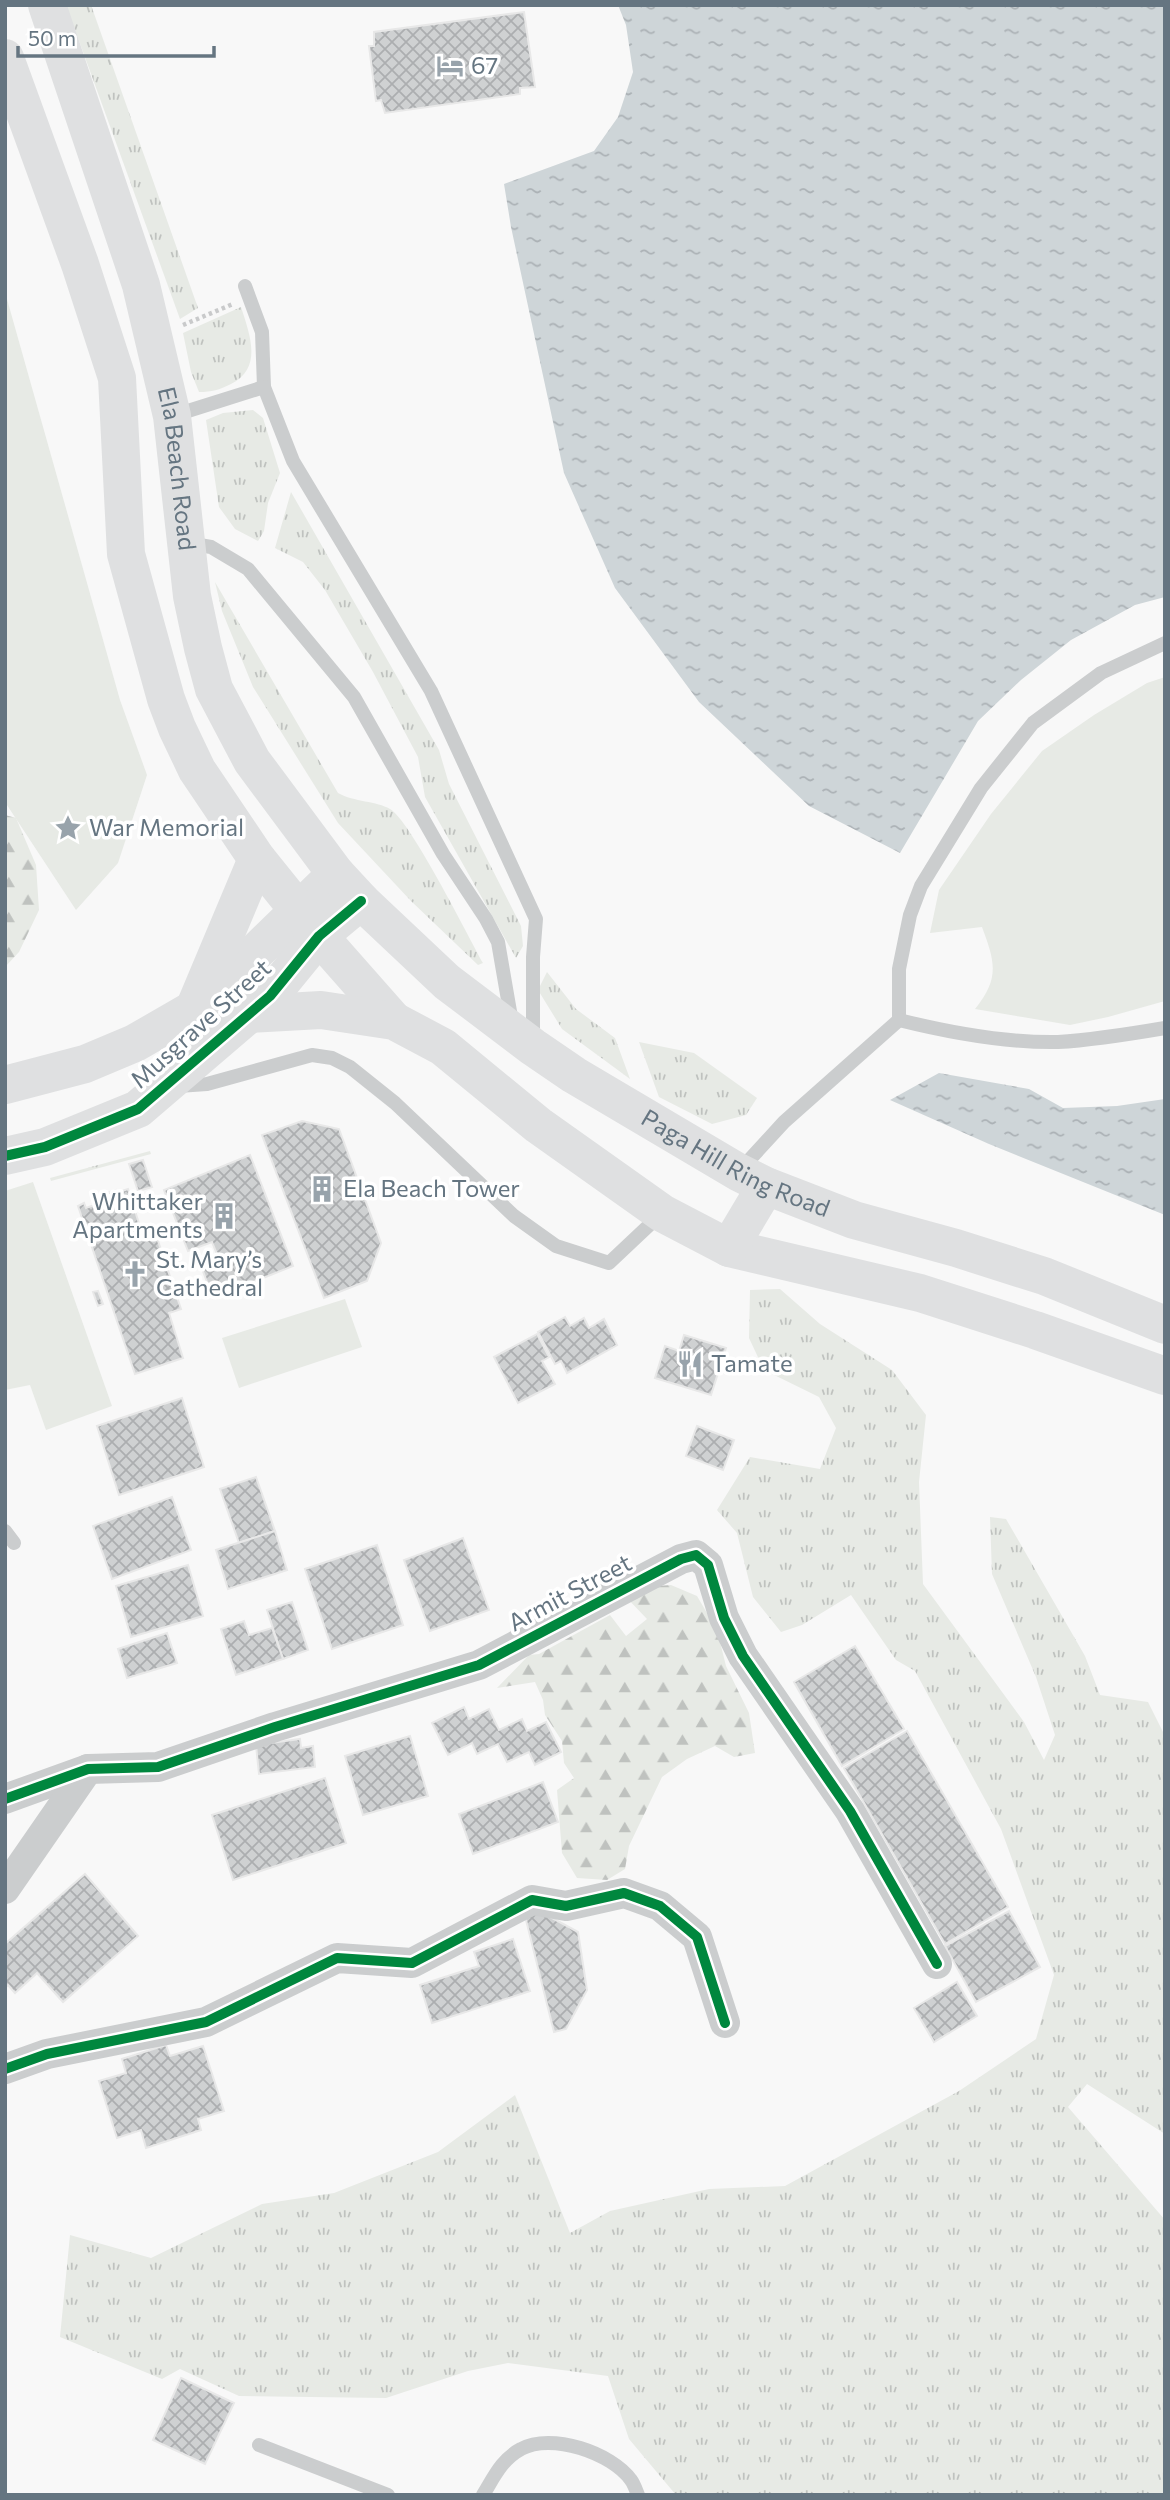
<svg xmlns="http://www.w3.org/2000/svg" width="1170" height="2500" font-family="Commissioner,sans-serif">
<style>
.grass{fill:url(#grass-tufts)}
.forest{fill:url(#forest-firs)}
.green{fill:#e7eae5}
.water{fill:url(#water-ripples)}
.building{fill:url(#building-cross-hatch);stroke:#e8e8e8;stroke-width:2}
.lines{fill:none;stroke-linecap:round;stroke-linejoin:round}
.path{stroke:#c9cacb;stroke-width:4.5;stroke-dasharray:3.5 3.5;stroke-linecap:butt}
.lane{stroke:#cbcdce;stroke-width:14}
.street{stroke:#cbcdce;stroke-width:30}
.secondary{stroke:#dfe0e1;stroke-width:38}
.highway{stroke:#dfe0e1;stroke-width:38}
.cycleway-casing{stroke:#fff;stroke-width:15}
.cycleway{stroke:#00873e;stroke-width:10}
.labels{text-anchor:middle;stroke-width:7;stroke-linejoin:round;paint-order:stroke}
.poi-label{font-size:24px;fill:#657581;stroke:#fff;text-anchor:start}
.street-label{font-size:24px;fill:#657581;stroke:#fff}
</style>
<defs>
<pattern id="grass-tufts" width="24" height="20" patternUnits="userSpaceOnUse" patternTransform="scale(1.75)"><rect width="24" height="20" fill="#e7eae5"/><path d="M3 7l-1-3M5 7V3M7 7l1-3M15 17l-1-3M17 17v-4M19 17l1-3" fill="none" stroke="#bfc2bf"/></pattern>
<pattern id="forest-firs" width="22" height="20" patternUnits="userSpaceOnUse" patternTransform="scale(1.75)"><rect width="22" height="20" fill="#e7eae5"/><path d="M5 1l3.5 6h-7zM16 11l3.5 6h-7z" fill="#bfc2bf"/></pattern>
<pattern id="water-ripples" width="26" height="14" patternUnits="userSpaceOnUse" patternTransform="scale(1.75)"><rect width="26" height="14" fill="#ced5d8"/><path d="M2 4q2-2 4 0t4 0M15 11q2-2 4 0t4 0" fill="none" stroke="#abb1b5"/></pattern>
<pattern id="building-cross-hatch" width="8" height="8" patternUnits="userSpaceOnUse" patternTransform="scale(1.75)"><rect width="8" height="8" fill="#cfd1d2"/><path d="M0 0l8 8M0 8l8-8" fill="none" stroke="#acaeb0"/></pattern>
</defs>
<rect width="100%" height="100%" fill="#f8f8f8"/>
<g class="grass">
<polygon points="66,5 91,5 198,308 180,319"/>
<path d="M241 307C250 335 263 368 231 384 219 390 212 392 199 392L191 372 183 333Z"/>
<polygon points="253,410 263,418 280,473 268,503 264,531 258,541 235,529 219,507 206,420 223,413"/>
<polygon points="291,492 439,750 449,784 521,926 523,946 516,958 425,797 418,757 373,672 325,590 303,562 275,548"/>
<path d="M215 582 338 793C354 802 377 801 390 809 410 820 468 936 483 963L478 965 411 901 338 823 253 687 222 611Z"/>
<polygon points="547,972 576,1009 615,1038 630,1079 562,1029 538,990"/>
<polygon points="639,1042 694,1053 757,1098 746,1115 712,1124 659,1097"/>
<polygon points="150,1151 151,1154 51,1181 50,1178"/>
<polygon points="780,1289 820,1324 892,1370 926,1415 919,1482 923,1584 1024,1722 1044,1760 1055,1735 1036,1677 992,1574 990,1517 1006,1519 1085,1656 1100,1695 1148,1702 1165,1736 1165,2134 1087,2084 1068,2107 1165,2220 1165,2495 676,2495 629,2439 608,2376 508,2363 468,2371 386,2398 239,2396 180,2369 162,2379 60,2337 70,2235 151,2258 262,2204 334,2193 438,2152 515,2095 570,2233 610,2211 709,2189 785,2186 959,2091 1036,2039 1054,1975 1001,1829 915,1671 896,1660 851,1595 802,1625 781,1632 753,1597 737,1533 717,1510 750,1457 820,1469 836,1428 819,1397 764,1370 749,1338 750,1290"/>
</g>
<g class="forest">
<polygon points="5,815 16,818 36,865 39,910 19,952 5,967"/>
<polygon points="671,1585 697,1596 717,1630 726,1666 749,1713 755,1753 734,1757 715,1746 687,1759 662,1777 629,1846 625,1869 607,1880 577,1878 562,1853 557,1790 574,1778 564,1763 562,1741 545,1715 543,1700 535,1682 497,1688 529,1655 539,1654 610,1615 626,1636 647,1619 625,1596 642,1587"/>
</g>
<g class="green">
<polygon points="5,292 120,700 147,775 118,863 76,910 5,802"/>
<path d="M1165 677V1001L1108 1017 1070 1025 975 1009C1000 978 995 962 982 927L930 933 939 890 991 814 1042 751 1094 715 1147 683Z"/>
<polygon points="33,1182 112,1406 46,1430 30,1385 5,1390 5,1191"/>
<polygon points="345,1299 362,1347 239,1388 222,1338"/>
</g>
<g class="water">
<polygon points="618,5 1165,5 1165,597 1135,605 1071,640 1021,680 978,721 900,853 809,806 699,702 615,588 564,473 511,227 504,184 594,151 618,117 633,72 626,25"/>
<polygon points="939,1073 1029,1089 1063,1108 1117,1106 1165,1099 1165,1215 989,1144 890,1100"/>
</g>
<g class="building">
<polygon points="524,12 535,87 520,88 520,94 385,113 381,100 376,101 369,46 374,46 374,32"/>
<polygon points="302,1121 339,1129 381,1243 367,1281 324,1298 262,1135"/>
<polygon points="250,1155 293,1266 213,1298 201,1266 219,1259 212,1242 188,1251 164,1190"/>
<polygon points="143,1160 152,1187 138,1191 129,1164"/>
<polygon points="128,1189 144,1239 156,1235 181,1309 169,1313 183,1358 135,1374 78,1206 84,1203 86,1208 117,1197 120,1196 119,1192"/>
<polygon points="116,1190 118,1197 104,1201 102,1195"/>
<polygon points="98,1291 103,1304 98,1306 93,1292"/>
<polygon points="565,1317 570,1326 584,1318 589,1328 604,1319 617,1345 567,1373 561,1361 555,1364 538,1332"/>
<polygon points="537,1334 549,1357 542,1361 555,1384 518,1403 494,1357"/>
<polygon points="684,1335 726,1348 711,1395 655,1378 665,1346 679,1351"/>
<polygon points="182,1398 204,1467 119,1495 97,1426"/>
<polygon points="697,1426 734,1440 723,1470 686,1456"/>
<polygon points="256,1477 275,1531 239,1543 220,1489"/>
<polygon points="172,1497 191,1550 112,1579 93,1526"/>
<polygon points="275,1531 287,1570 228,1589 216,1550"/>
<polygon points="463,1538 489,1610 430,1631 404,1560"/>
<polygon points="377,1545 403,1625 332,1649 305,1569"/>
<polygon points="188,1565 203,1616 131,1637 116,1586"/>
<polygon points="292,1602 308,1650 283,1659 267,1610"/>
<polygon points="244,1621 249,1635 272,1628 283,1659 236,1675 221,1629"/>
<polygon points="167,1633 177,1663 127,1678 118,1649"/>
<polygon points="855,1646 904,1729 842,1766 794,1682"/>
<polygon points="464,1707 469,1719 489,1709 499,1730 522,1719 527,1731 546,1722 561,1752 535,1765 529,1752 507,1762 498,1744 477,1754 472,1743 448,1755 432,1723"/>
<polygon points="907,1731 1008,1907 945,1944 844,1768"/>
<polygon points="410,1736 428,1796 363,1815 345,1756"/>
<polygon points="300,1739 301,1748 313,1746 315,1767 259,1774 256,1745"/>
<polygon points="325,1778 346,1843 233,1880 212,1815"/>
<polygon points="543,1782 558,1822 473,1854 459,1814"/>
<polygon points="85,1874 138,1936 63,2002 37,1973 15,1993 8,1985 5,1988 5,1944"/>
<polygon points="1009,1911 1040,1967 976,2002 945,1946"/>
<polygon points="541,1912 578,1932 587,1990 566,2029 554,2032 525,1916"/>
<polygon points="513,1939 530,1991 432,2023 420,1985 479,1966 474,1952"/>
<polygon points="957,1982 977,2016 934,2042 914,2008"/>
<polygon points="166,2045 170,2056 203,2046 224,2111 198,2119 201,2130 146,2148 141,2130 117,2138 99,2081 126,2073 122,2059"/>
<polygon points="181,2378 234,2403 205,2464 153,2440"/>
</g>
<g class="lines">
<polyline class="path" points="183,325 233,304"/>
<g class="lane">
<polyline points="245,286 262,332 264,387 293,461 431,691 536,919 533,957 533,1041"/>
<polyline points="172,416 264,387"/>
<polyline points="188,543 211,547 248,569 354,697 443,854 486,919 498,942 512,1023"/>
<polyline points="899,1020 899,969 910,915 921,886 981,788 1033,723 1101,673 1165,643"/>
<path d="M899 1020C951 1033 1004 1043 1058 1042 1093 1040 1130 1034 1165 1028"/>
<polyline points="178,1086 207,1084 312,1055 332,1058 350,1067 395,1103 514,1216 556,1246 609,1263 661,1214"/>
<polyline points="740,1170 784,1122 899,1020"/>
<polyline points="5,1531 14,1543"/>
<polyline points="259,2445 388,2495"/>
<path d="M483 2495C494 2477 502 2459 521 2449 551 2432 612 2453 631 2480 634 2484 636 2490 638 2495"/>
</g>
<g class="street">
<polyline points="5,1799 88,1769 158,1767 275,1727 479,1665 681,1559 696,1555 708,1565 724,1618 743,1656 850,1811 937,1964"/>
<polyline points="5,1889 88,1769"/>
<polyline points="5,2069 47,2054 206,2022 337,1958 412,1963 532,1900 566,1906 624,1893 660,1906 697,1937 725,2023"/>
</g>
<g class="secondary">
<polyline points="5,1085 85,1064 135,1043 194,1009 226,981 336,874"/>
<polyline points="5,1156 45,1147 138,1109 270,996 319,936 361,901"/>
</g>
<g class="highway">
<path id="s1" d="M47 5 141 285 172 416 192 596 203 648 214 689 252 761 336 874 361 901 447 982 533 1047 574 1075 738 1172 766 1186 854 1220 956 1248 1044 1276 1165 1325"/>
<polyline points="5,58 80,264 117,378 126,554 166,699 177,728 197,770 257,859 319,936 394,1021"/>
<polyline points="194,1009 257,859"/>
<polyline points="250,1014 321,1010 394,1021 443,1047 538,1125 662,1213 729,1248 920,1293 1035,1330 1165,1376"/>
<polyline points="729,1248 766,1186"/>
</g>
<defs>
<g id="cycleway">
<polyline points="5,1156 45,1147 138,1109 270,996 319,936 361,901"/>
<polyline points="5,1799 88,1769 158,1767 275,1727 479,1665 681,1559 696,1555 708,1565 724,1618 743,1656 850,1811 937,1964"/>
<polyline points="5,2069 47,2054 206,2022 337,1958 412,1963 532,1900 566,1906 624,1893 660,1906 697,1937 725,2023"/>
</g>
</defs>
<use href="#cycleway" class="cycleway-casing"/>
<use href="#cycleway" class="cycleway"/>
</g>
<defs>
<symbol id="hotel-bare" viewBox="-9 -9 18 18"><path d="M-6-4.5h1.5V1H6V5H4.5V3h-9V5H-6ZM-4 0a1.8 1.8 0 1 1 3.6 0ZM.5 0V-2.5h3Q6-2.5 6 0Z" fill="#98a3ab" stroke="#fff" stroke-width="2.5" paint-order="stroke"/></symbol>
<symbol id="sight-bare" viewBox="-9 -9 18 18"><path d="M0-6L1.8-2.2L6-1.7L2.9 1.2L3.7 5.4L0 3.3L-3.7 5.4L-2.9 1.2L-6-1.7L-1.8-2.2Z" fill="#98a3ab" stroke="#fff" stroke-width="2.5" paint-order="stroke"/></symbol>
<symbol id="building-bare" viewBox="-9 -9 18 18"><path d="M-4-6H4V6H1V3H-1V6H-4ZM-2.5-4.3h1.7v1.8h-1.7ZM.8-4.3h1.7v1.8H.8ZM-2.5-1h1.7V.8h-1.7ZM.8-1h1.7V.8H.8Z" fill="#98a3ab" stroke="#fff" stroke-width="2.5" paint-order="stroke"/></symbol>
<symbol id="church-bare" viewBox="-9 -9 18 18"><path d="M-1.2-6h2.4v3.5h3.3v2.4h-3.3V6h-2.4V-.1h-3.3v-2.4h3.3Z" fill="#98a3ab" stroke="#fff" stroke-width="2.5" paint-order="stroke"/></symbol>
<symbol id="restaurant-bare" viewBox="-9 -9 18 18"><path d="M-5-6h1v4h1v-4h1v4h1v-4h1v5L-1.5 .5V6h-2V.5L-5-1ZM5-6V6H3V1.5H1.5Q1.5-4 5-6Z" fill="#98a3ab" stroke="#fff" stroke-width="2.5" paint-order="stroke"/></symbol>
</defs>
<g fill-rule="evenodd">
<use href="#hotel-bare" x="431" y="47" width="38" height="38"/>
<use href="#sight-bare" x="49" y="809" width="38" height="38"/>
<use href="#building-bare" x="303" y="1170" width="38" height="38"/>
<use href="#building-bare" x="205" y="1197" width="38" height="38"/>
<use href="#church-bare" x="116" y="1255" width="38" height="38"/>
<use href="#restaurant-bare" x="671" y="1345" width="38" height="38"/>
</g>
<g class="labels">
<g class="poi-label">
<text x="471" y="74">67</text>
<text x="89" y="836">War Memorial</text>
<text x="343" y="1197">Ela Beach Tower</text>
<text x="203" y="1210" text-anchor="end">Whittaker<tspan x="203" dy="28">Apartments</tspan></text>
<text x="156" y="1268">St. Mary’s<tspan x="156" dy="28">Cathedral</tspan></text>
<text x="711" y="1372">Tamate</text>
</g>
<g class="street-label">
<text dy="8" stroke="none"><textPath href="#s1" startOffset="483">Ela Beach Road</textPath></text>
<text transform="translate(201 1024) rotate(-42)" y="8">Musgrave Street</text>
<text dy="8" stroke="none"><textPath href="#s1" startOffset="1426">Paga Hill Ring Road</textPath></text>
<text transform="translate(570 1593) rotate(-28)" y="8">Armit Street</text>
</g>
</g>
<rect width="1170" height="2500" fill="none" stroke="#657581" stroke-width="14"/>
<path d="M18 46v10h196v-10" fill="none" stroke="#657581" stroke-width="3.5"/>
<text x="28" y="46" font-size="21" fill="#657581" stroke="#ffffff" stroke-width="5" paint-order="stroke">50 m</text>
</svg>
